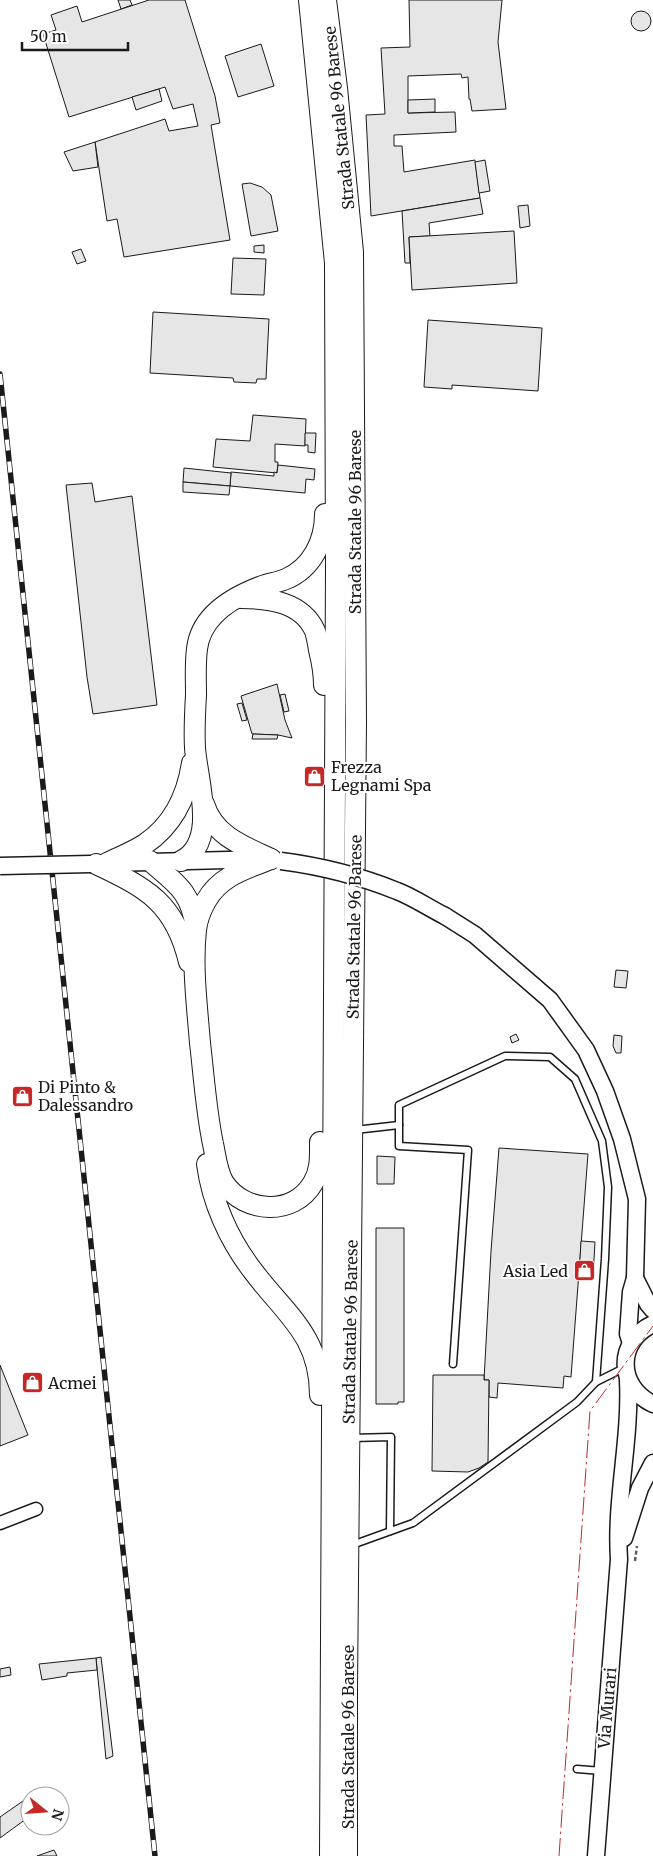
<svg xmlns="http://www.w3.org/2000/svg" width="653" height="1856" font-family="Merriweather,serif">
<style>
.building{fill:#e6e6e6;stroke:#1a1a1a}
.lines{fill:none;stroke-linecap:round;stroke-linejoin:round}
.service-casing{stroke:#1a1a1a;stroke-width:9}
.minor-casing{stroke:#1a1a1a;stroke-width:15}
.tertiary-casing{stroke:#1a1a1a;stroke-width:19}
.primary-casing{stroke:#1a1a1a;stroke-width:22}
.path{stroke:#5f5f5f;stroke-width:2.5;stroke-dasharray:4 2.5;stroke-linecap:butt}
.service{stroke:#fff;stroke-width:6}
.minor{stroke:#fff;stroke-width:12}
.tertiary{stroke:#fff;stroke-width:16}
.primary{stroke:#fff;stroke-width:20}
.rail-casing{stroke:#1a1a1a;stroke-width:5.5}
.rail{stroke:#fff;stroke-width:4;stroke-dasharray:11;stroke-linecap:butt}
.tertiary-bridge-casing{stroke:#1a1a1a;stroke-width:19;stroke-linecap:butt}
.tertiary-bridge{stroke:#fff;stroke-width:16}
.power{stroke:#c62828;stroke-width:1;stroke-dasharray:18 4 2.5 4;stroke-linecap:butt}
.labels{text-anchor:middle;stroke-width:4;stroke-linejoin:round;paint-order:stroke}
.street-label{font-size:16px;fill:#1a1a1a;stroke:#fff}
.poi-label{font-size:16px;fill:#1a1a1a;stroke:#fff;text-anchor:start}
</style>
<rect width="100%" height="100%" fill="#fff"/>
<g class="building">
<polygon points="118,0 130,0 132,5 121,9"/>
<polygon points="149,0 185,0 215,96 220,123 211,125 230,240 124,257 117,219 107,221 95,142 165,119 169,131 198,126 193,104 173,109 165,87 69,117 43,34 56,30 51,15 77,6 82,22"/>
<polygon points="409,0 502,0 498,42 506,109 472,111 470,99 469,99 468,77 462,78 461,74 408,76 408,113 455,112 456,132 394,135 394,146 402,146 404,172 475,160 480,198 371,216 366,115 385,114 381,48 410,47"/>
<circle cx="641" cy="21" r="10"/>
<polygon points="261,44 274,86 238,97 225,56"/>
<polygon points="159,89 162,101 136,110 132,97"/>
<polygon points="435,99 435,112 408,113 408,100"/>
<polygon points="95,142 98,167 73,171 64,152"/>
<polygon points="485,160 490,191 479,193 475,162"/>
<polygon points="250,183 262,187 271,195 278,231 251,236 242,184"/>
<polygon points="480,198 483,214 429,223 430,236 409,237 410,263 405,263 402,211"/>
<polygon points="528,205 530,226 520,228 518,206"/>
<polygon points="514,231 517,283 412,290 409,237"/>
<polygon points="264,245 264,253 254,252 254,246"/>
<polygon points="81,249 86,261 77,264 72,252"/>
<polygon points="233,258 266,259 264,295 231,294"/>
<polygon points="153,312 269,319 266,379 257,379 256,383 234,382 233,378 150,373"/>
<polygon points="428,320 542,328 538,391 452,385 452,389 424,387"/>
<polygon points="253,415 306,419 305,446 275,444 275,462 278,462 277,473 213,467 216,439 250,441"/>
<polygon points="305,433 316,433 315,453 308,452 308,445 305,445"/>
<polygon points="278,465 315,469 314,480 306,479 305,493 230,486 231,472 274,476 274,472 277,473"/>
<polygon points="184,468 231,473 230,486 183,482"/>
<polygon points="183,482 230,486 229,495 183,492"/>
<polygon points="92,483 95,502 132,496 157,705 93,714 87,677 66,485"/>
<polygon points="277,684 285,720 292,738 278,735 252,734 241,696"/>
<polygon points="285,694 289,711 284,712 280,695"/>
<polygon points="242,703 247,720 242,721 237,704"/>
<polygon points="253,734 278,735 277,739 252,739"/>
<polygon points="616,970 628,971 626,988 614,987"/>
<polygon points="516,1034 519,1040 512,1043 510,1037"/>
<polygon points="614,1035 622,1036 621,1053 616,1053 613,1046"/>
<polygon points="499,1148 588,1154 571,1377 564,1376 563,1388 498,1383 497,1398 489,1397 489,1380 484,1380 491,1251"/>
<polygon points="377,1156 395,1157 394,1184 377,1184"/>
<polygon points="376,1228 404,1228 404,1402 398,1402 398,1404 376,1404"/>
<polygon points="581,1241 595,1242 593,1277 579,1276"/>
<polygon points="0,1365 28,1435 0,1446"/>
<polygon points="433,1375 484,1375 484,1380 489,1380 488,1462 479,1468 468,1472 432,1471"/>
<polygon points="101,1657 113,1756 106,1759 96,1658"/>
<polygon points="96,1658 97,1670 67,1673 67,1676 42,1680 39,1664"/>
<polygon points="10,1667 11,1675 0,1677 0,1669"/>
<polygon points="23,1801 30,1811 30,1816 0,1838 0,1817"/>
<polygon points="54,1850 57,1856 37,1856"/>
</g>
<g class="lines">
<defs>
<g id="service">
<polyline points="355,1130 399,1125"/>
<polyline points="453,1364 468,1150 399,1146 399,1105 505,1056 550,1057 575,1079 602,1141 608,1187 605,1259 596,1382 624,1368"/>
<polyline points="351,1438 391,1437 390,1531"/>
<polyline points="352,1545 413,1523 577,1402 596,1382"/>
<polyline points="577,1769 602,1771"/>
</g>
<polyline id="minor" points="0,1523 36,1509"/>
<g id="tertiary">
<polyline points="111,863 266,859"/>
<polyline points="445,916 475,935 550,1000 586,1050 605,1091 622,1139 637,1199 635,1278 631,1292 628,1334 631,1343"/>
<polyline points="635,1278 648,1304 653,1310"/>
<path d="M653 1324C616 1341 617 1387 653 1404"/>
<polyline points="624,1538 640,1488 653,1463"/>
<path d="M596 1856 619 1559C615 1499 631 1440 628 1380"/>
</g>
<g id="primary">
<polyline points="309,0 335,263 336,568 330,1856"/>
<polyline points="326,0 337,88 353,252 356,722 347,1688 347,1856"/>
<path d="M241 598C269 598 302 602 315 631 317 637 318 644 319 650 322 662 324 674 324 685"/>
<path d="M204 804C214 836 243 846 271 859"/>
<path d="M271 859C245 869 220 876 206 901 201 910 197 920 196 930 192 967 197 1005 200 1043 204 1077 206 1110 213 1144 216 1157 217 1172 224 1183 245 1214 294 1216 313 1183 321 1170 320 1156 320 1142"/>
<path d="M150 861C177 884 191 892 196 928"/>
<path d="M181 861C219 843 197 779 195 748 194 730 195 712 196 695 196 680 195 664 197 649 201 614 234 596 265 585 272 583 279 582 286 579 312 568 325 541 325 514"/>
<path d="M107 863C119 857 133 852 145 844 173 825 187 796 192 763"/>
<path d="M96 864C147 888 175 903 189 962"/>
<path d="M207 1164C212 1202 229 1240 253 1271 285 1314 320 1335 320 1395"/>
</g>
</defs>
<use href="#service" class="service-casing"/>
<use href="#minor" class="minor-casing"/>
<use href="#tertiary" class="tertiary-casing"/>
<use href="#primary" class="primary-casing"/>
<polyline class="path" points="635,1561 637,1546"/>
<use href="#service" class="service"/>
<use href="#minor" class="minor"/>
<use href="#tertiary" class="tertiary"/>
<use href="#primary" class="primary"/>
<defs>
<polyline id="rail" points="0,374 155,1856"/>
</defs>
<use href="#rail" class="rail-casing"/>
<use href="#rail" class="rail"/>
<defs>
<g id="tertiary-bridge">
<path d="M281 861C320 866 360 876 397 891 413 897 429 908 445 916"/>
<polyline points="0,866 91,864"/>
</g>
</defs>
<use href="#tertiary-bridge" class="tertiary-bridge-casing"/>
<use href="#tertiary-bridge" class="tertiary-bridge"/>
<polyline class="power" points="559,1856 590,1411 653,1326"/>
</g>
<defs>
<symbol id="shop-square" viewBox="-11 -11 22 22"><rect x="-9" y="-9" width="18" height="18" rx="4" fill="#c62828" stroke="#fff"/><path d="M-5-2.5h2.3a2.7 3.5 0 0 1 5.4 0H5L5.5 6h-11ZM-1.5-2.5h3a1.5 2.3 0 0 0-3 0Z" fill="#fff"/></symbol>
</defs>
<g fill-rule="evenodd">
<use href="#shop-square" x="302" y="764" width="25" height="25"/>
<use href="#shop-square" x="10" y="1084" width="25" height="25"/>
<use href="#shop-square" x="572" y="1258" width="25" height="25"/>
<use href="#shop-square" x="20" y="1370" width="25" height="25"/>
</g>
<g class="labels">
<g class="street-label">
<text transform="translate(339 118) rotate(-96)" y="6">Strada Statale 96 Barese</text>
<text transform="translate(355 522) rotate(-90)" y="6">Strada Statale 96 Barese</text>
<text transform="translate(354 927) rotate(-89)" y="6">Strada Statale 96 Barese</text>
<text transform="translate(350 1332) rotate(-89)" y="6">Strada Statale 96 Barese</text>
<text transform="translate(607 1708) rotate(-85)" y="6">Via Murari</text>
<text transform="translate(348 1737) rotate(-90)" y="6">Strada Statale 96 Barese</text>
</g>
<g class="poi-label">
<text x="331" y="773">Frezza<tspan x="331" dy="18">Legnami Spa</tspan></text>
<text x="38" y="1093">Di Pinto &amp;<tspan x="38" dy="18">Dalessandro</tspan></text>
<text x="568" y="1277" text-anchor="end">Asia Led</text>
<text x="48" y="1389">Acmei</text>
</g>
</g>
<g transform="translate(45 1811) rotate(107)"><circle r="24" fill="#ffffff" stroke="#a3a3a3"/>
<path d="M0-4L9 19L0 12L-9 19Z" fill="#c62828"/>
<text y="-8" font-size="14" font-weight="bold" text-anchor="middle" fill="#1a1a1a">N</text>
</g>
<path d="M22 42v8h106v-8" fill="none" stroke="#1a1a1a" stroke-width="2.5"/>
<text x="30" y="42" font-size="15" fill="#1a1a1a" stroke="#ffffff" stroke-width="4" paint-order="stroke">50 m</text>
</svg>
